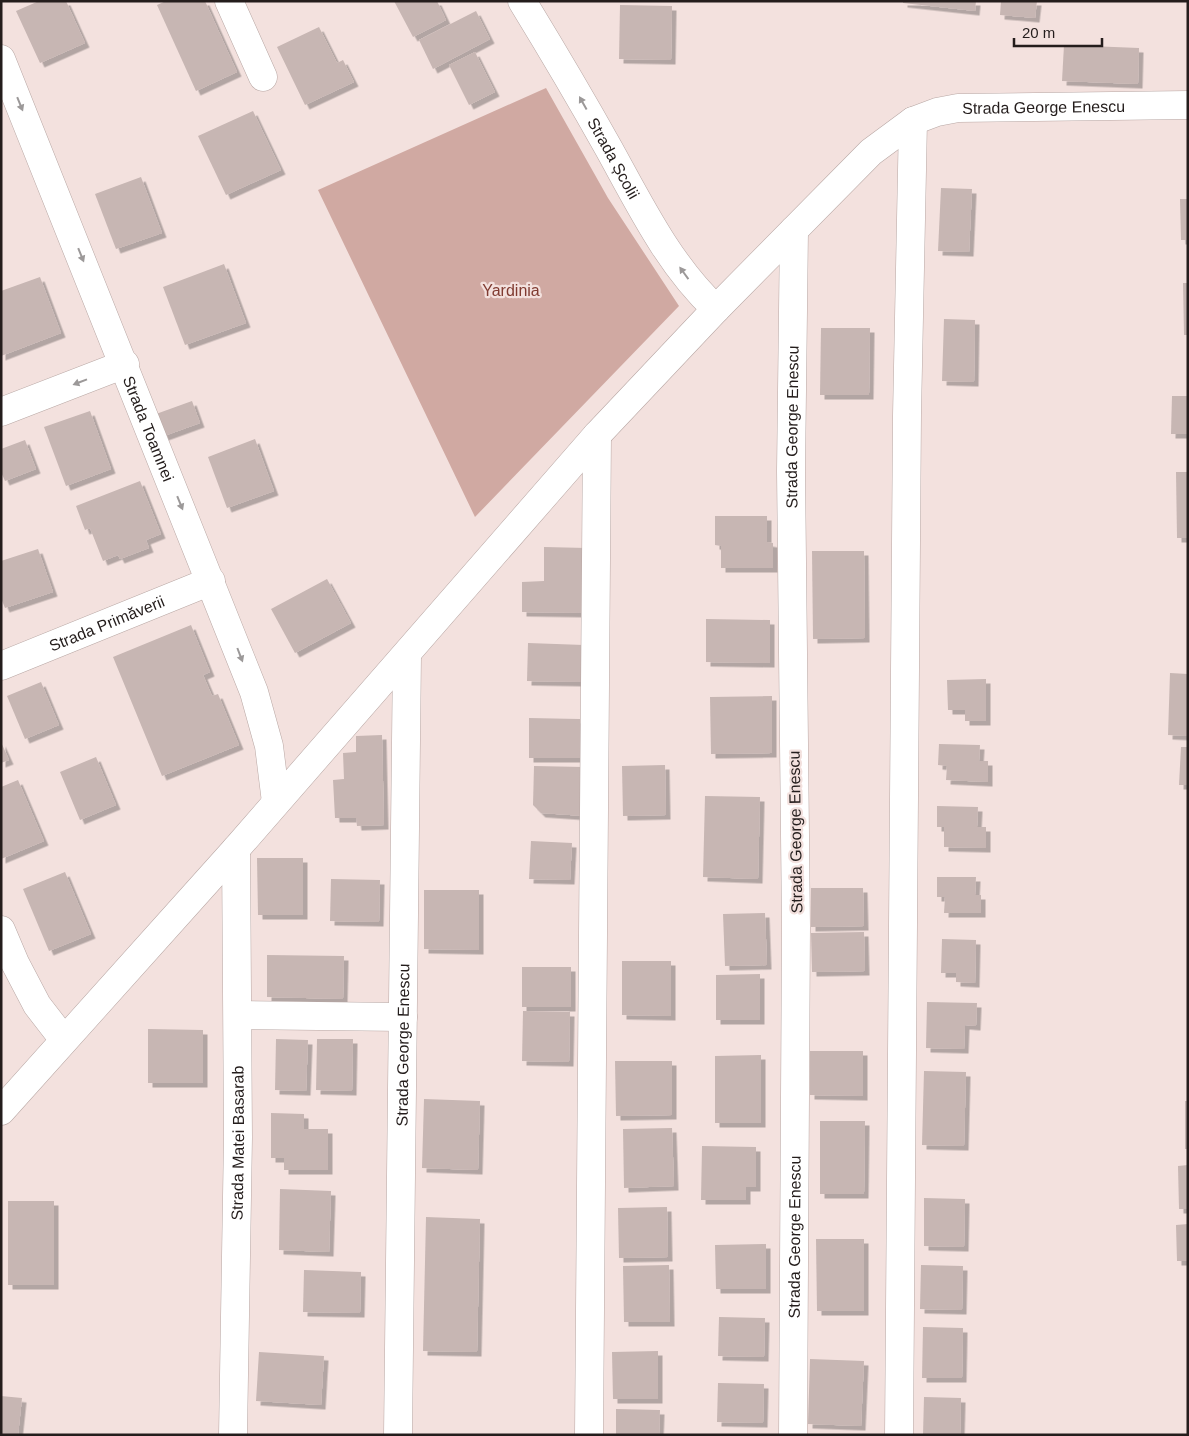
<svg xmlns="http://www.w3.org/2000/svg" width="1189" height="1436" font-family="Helvetica,sans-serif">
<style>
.green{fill:#d0a9a2}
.building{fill:#c7b6b3;filter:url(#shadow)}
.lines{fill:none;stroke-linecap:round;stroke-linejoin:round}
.minor-casing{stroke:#b8a7a4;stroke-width:29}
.tertiary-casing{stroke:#b8a7a4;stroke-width:29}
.minor{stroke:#fff;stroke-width:28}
.tertiary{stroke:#fff;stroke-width:28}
.oneway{fill:#9c9999}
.labels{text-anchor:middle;stroke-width:4.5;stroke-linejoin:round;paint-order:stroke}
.street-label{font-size:16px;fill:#241d1c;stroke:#f3e1de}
.park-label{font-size:16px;fill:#803b31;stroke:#f3e1de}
</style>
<defs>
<filter id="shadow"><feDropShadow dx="4.5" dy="4.5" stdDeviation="0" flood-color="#0004"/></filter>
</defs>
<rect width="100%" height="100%" fill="#f3e1de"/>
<polygon class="green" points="546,88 608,198 679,306 475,517 318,190"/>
<g class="building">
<polygon points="39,1 66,1 85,43 40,63 16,11"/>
<polygon points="166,1 205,1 237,72 196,91 157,5"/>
<polygon points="394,1 437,1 446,20 413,37"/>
<polygon points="903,1 976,1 975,11 903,3"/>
<polygon points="1001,1 1037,1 1035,18 1000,15"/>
<polygon points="620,5 672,6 671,60 619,59"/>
<polygon points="476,11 490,39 433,69 419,40"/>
<polygon points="319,27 337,63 343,60 354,82 305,105 277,47"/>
<polygon points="1064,45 1139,48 1138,84 1062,81"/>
<polygon points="475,52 495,92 469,105 449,65"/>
<polygon points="253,111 281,170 226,195 198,136"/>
<polygon points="141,177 162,233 116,249 95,194"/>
<polygon points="941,188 972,189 969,252 938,251"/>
<polygon points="1180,199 1188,199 1188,240 1181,240"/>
<polygon points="224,264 246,323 185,345 163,287"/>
<polygon points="40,277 61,333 1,356 1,291"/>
<polygon points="1183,283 1188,283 1188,335 1184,335"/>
<polygon points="944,319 975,320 974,382 942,381"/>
<polygon points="821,328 870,328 869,395 820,395"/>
<polygon points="1172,396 1188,396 1188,434 1171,434"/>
<polygon points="192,401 200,423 164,436 156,414"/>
<polygon points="90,411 111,469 66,486 44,427"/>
<polygon points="255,439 274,491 227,508 208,457"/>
<polygon points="25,440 36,469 5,481 1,472 1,449"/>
<polygon points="1176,472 1188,472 1188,538 1177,538"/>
<polygon points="140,481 161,534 146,540 149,548 120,559 118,555 103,561 90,528 85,530 76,506"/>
<polygon points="715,516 767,516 767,542 773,543 773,568 721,568 721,546 715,545"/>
<polygon points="544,547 587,548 586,613 522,612 522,582 544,581"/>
<polygon points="38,549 53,592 5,608 1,598 1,561"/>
<polygon points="812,551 864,551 865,638 813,639"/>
<polygon points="327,579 351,623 295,653 271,609"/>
<polygon points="706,619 770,620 770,663 706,662"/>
<polygon points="191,625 210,672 203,675 212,696 218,694 239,745 162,776 113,657"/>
<polygon points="528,643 584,645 584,682 527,681"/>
<polygon points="1170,673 1188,674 1188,736 1168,735"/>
<polygon points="986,679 986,721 965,721 965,710 948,710 947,680"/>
<polygon points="41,682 59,725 25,739 7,696"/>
<polygon points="772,696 772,753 711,754 710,697"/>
<polygon points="529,718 580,719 580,758 529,758"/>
<polygon points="382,735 384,825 357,826 356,818 335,818 333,780 344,779 343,753 356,752 356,736"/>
<polygon points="1,742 9,760 1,763"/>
<polygon points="939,744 980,745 979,761 988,761 988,782 946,780 947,766 938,765"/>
<polygon points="1181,747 1188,747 1188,785 1179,785"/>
<polygon points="96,757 116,805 80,820 60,772"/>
<polygon points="665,765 666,815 623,816 622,766"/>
<polygon points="534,766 584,767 584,816 541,813 533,805"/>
<polygon points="18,780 44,841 1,859 1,787"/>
<polygon points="705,796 760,797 758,879 703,877"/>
<polygon points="937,806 978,807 977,827 986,827 986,848 944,847 944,827 937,827"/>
<polygon points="531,841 572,843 570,880 529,879"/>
<polygon points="257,858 303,858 303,915 258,915"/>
<polygon points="65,872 91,934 49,951 23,889"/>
<polygon points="937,877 976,877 975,895 981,895 981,913 944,913 945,897 937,897"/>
<polygon points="331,879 380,880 379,922 330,921"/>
<polygon points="811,888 863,888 864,926 811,927"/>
<polygon points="424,890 479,890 479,950 424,949"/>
<polygon points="765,913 767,965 725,966 723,914"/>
<polygon points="864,932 865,971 812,972 811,933"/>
<polygon points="942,939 976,940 975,983 956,982 956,973 941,973"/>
<polygon points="267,955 344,956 343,999 267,997"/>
<polygon points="622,961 671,961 671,1016 622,1015"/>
<rect x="522" y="967" width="49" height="40"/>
<polygon points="760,974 760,1020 716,1020 716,975"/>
<polygon points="927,1002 977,1003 976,1026 965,1025 964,1049 926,1048"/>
<polygon points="523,1011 570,1012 569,1062 522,1061"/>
<polygon points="148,1029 203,1030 203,1083 148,1083"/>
<polygon points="276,1039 308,1040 306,1091 275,1090"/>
<polygon points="317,1039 353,1039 352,1091 316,1090"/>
<polygon points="810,1051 863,1051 863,1096 810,1095"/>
<polygon points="761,1055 761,1123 715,1123 715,1056"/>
<polygon points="615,1061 672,1061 672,1115 616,1116"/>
<polygon points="924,1071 966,1072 964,1146 922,1145"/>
<polygon points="424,1099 480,1101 478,1170 422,1168"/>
<rect x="1185" y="1101" width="3" height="48"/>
<polygon points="271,1113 304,1114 304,1129 328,1129 328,1170 284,1170 284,1158 271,1158"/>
<polygon points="820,1121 865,1121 864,1194 820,1194"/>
<polygon points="672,1128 674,1186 624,1188 623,1129"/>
<polygon points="702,1146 756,1147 756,1187 746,1187 746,1200 701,1200"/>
<polygon points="1188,1165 1188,1209 1179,1209 1178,1166"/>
<polygon points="280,1189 331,1191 329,1252 279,1250"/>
<polygon points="924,1198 965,1199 964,1247 924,1246"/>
<rect x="8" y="1201" width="46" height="84"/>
<polygon points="667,1207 668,1257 619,1258 618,1208"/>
<polygon points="426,1217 480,1219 477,1352 423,1351"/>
<polygon points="1188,1224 1188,1261 1177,1261 1176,1225"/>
<polygon points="816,1239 864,1239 864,1311 817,1311"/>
<polygon points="766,1244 766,1289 716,1289 715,1245"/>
<polygon points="669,1265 670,1322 624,1322 623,1266"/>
<polygon points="921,1265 963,1266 962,1310 920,1309"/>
<polygon points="304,1270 361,1272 360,1313 303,1312"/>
<polygon points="719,1317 765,1318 764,1357 718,1356"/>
<polygon points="923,1327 963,1328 962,1378 922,1378"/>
<polygon points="658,1351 658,1399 613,1399 612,1352"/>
<polygon points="259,1352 324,1356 321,1405 256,1401"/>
<polygon points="810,1359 864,1361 861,1426 808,1424"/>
<polygon points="718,1383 764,1384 763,1423 717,1422"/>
<polygon points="1,1396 22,1398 18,1435 1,1435"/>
<polygon points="924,1397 961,1398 960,1435 923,1435"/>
<polygon points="616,1409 660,1410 659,1435 616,1435"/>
</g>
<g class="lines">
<defs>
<g id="minor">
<polyline points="229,1 263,77"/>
<path id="s1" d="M522 1C552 50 581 99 609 149 640 205 669 265 716 309"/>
<polyline points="1,412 125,364"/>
<path id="s2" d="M1 666 211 581"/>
<polyline points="1,930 15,963 37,1005 64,1040"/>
<polyline points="238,1015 403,1017"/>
<path id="s3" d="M233 1435 238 1137 236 849"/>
<path id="s4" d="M398 1435 407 655"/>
<polyline points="589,1435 597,435"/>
<path id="s5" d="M793 1435 796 926 791 471 794 230"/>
<polyline points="899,1435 907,415 913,121"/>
</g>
<g id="tertiary">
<path id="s6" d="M1 59 254 692 269 746 276 802"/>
<path id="s7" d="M1 1111 236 849 597 435 716 309 871 152 913 121 937 112 958 108 1188 105"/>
</g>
</defs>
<use href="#minor" class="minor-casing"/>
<use href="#tertiary" class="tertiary-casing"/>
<use href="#minor" class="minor"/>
<use href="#tertiary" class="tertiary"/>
</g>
<defs><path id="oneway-solid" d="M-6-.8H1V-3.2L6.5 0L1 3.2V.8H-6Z" transform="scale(1.25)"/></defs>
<g class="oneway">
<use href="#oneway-solid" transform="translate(583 103) rotate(-119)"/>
<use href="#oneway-solid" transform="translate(20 104) rotate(68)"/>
<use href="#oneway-solid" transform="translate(81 255) rotate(68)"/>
<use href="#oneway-solid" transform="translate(684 273) rotate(-126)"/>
<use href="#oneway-solid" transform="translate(80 382) rotate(159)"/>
<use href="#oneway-solid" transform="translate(180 503) rotate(68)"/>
<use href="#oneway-solid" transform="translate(240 655) rotate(69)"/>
</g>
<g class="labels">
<g class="street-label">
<text dy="6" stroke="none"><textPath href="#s7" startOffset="1480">Strada George Enescu</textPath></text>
<text dy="6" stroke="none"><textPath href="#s1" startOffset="182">Strada Școlii</textPath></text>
<text dy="6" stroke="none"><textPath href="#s6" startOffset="398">Strada Toamnei</textPath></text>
<text dy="6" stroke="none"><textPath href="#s5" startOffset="1008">Strada George Enescu</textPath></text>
<text dy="6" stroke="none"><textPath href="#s2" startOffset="114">Strada Primăverii</textPath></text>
<text transform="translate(795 832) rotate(-91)" y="6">Strada George Enescu</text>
<text dy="6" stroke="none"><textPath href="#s4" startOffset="390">Strada George Enescu</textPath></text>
<text dy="6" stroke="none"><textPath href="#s3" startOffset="292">Strada Matei Basarab</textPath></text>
<text dy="6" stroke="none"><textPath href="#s5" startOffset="198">Strada George Enescu</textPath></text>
</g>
<g class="park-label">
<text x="511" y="296">Yardinia</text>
</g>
</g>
<rect width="1189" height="1436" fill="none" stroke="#241d1c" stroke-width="5"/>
<path d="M1014 38v8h88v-8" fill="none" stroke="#241d1c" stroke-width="2.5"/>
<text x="1022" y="38" font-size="15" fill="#241d1c" stroke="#f3e1de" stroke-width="4" paint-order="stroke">20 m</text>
</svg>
